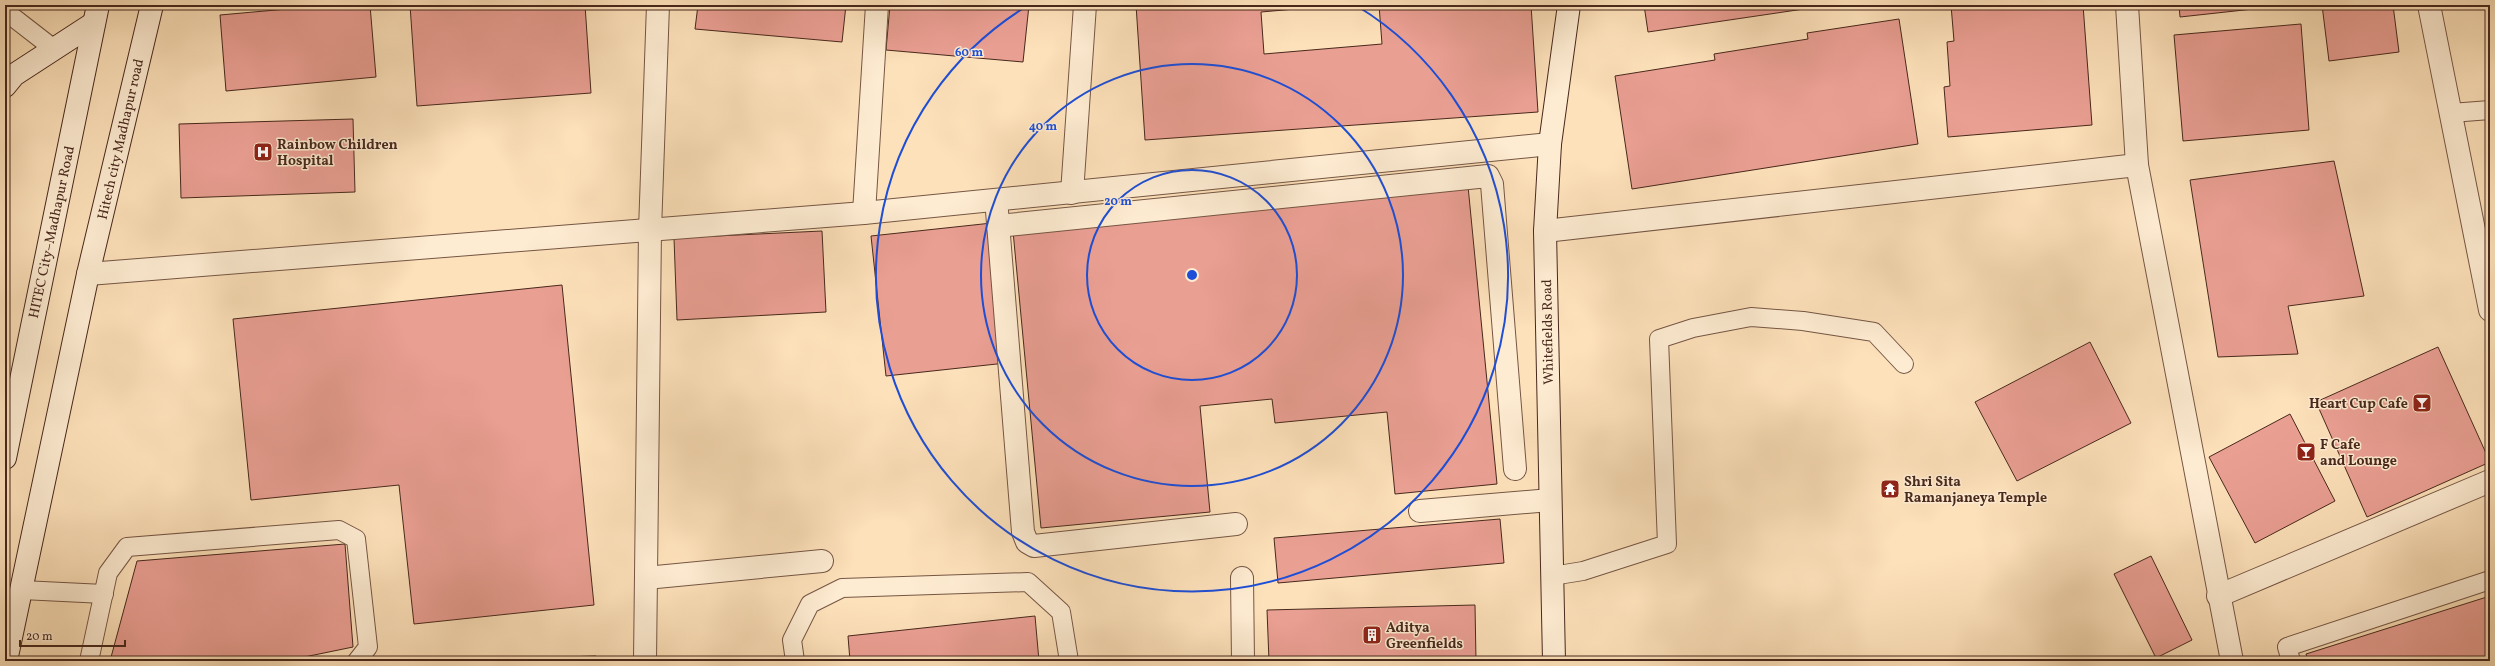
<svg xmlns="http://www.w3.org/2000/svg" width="2495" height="666" font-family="Vollkorn,serif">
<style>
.building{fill:#ea9f93;stroke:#48281c}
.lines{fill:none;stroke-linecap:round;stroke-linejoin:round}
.lane-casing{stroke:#755644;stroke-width:20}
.street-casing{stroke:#755644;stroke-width:24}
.secondary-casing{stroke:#48281c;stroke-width:24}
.lane{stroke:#feecd2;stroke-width:18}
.street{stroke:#feecd2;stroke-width:22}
.secondary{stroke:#feecd2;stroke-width:22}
.ring{fill:none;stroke:#1d4ed8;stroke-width:2}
.labels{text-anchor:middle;stroke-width:3;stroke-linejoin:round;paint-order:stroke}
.street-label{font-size:14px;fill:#48281c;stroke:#feecd2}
.poi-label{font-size:14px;font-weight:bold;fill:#48281c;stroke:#feecd2;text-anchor:start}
.centre{fill:#1d4ed8;stroke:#feecd2;stroke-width:2}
.ring-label{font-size:12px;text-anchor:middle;font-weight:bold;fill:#1d4ed8;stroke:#feecd2;stroke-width:3;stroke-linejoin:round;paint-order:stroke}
</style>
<rect width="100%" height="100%" fill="#fde1ba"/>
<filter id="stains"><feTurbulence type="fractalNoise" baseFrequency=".005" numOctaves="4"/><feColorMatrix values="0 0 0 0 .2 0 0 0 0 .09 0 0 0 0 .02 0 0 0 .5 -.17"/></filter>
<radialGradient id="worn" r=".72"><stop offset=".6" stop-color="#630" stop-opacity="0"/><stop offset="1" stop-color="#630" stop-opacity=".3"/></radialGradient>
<g class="building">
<polygon points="332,5 370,5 376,77 226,91 220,15"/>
<polygon points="410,5 585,5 591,93 417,106"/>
<polygon points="698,5 846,5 842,42 695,29"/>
<polygon points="890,5 1029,5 1023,62 886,50"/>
<polygon points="1136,5 1342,5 1261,12 1264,54 1382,44 1379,5 1531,5 1538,112 1145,140"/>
<polygon points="1644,5 1831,5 1648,32"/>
<polygon points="1951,5 2083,5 2092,125 1948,137 1944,87 1950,86 1947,42 1954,41"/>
<polygon points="2179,5 2290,5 2180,17"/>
<polygon points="2322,5 2393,5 2399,52 2329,61"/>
<polygon points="1899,19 1918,144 1632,189 1615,76 1715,60 1714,54 1808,39 1807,33"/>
<polygon points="2301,24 2309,130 2183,141 2174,35"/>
<polygon points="353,119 355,192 181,198 179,124"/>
<polygon points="2334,161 2364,296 2288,306 2298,354 2218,357 2190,180"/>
<polygon points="1468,186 1497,484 1395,494 1387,412 1275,423 1272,399 1200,406 1210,512 1041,528 1013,231"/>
<polygon points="992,223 1006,363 886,376 871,236"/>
<polygon points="822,231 826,312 677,320 674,238"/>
<polygon points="562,285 594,605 414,624 399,485 251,500 233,319"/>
<polygon points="2090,342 2131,423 2017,481 1975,402"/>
<polygon points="2438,347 2490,462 2367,517 2316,402"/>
<polygon points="2290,414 2335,501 2255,543 2209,457"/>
<polygon points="1500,519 1504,563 1278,583 1274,538"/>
<polygon points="345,544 353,647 285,661 110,661 137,561"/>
<polygon points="2151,556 2192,640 2156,658 2114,574"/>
<polygon points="2490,596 2490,661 2308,661 2306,654"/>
<polygon points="1475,605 1476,661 1269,661 1267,610"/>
<polygon points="1035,616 1039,661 850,661 848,636"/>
<polygon points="596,656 596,661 494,661 494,659"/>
</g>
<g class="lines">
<defs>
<g id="lane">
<polyline points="5,11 54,49"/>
<polyline points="2451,113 2490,110"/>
<polyline points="1552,576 1583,571 1667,544 1659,339 1693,328 1751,317 1803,321 1874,332 1904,364"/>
<polyline points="22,590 104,594"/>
<polyline points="89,661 108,573 127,547 339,530 356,539 368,647 357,661"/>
<polyline points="795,661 792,640 810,604 842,588 1028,582 1061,612 1069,661"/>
<polyline points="2291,661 2287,647 2490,580"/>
</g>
<g id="street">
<polyline points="2127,5 2137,165 2232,661"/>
<polyline points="2429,5 2490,310"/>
<polyline points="1072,193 1085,5"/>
<polyline points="997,211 1023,532 1027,542 1034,546 1236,524"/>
<polyline points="864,213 877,5"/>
<polyline points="998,226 1488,176 1492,184 1515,469"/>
<polyline points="1545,231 2137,165"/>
<polyline points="88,274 864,213 1550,144"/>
<polyline points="1420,511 1550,500"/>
<polyline points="646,578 822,561"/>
<polyline points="1242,578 1243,661"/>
<polyline points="2218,596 2490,481"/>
<polyline points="645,661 650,230 658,5"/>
</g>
<g id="secondary">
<polyline points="5,86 14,75 94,23"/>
<polyline points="5,458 98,5"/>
<polyline points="6,661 88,274 152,5"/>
<polyline points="1554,661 1545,231 1550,144 1569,5"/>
</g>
</defs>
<use href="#lane" class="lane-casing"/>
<use href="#street" class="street-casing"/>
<use href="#secondary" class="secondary-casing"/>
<use href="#lane" class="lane"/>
<use href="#street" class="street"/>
<use href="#secondary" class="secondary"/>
</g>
<g class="ring">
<circle cx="1192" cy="275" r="105"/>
<circle cx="1192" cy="275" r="211"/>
<path d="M1357 6A316 316 0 1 1 1027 6"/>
</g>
<defs>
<symbol id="hospital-square" viewBox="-11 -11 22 22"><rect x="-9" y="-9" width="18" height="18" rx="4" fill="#8f2418" stroke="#feecd2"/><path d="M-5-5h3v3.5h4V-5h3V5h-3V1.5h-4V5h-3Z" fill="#fff"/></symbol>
<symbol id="bar-square" viewBox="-11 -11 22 22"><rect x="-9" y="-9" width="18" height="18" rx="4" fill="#8f2418" stroke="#feecd2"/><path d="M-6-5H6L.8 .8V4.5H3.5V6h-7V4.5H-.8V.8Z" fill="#fff"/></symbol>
<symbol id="temple-square" viewBox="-11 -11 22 22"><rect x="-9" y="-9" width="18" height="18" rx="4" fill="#8f2418" stroke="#feecd2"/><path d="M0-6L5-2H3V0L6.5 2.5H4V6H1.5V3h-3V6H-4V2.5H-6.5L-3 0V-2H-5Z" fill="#fff"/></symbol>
<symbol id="building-square" viewBox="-11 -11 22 22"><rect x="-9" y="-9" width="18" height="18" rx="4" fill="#8f2418" stroke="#feecd2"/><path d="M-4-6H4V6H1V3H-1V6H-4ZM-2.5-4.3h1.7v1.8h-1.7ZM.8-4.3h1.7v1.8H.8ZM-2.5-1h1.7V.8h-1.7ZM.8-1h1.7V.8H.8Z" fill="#fff"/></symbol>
</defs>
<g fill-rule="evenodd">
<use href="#hospital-square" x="252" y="141" width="22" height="22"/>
<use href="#bar-square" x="2411" y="392" width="22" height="22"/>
<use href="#bar-square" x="2295" y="441" width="22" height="22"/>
<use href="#temple-square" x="1879" y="478" width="22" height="22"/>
<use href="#building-square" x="1361" y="624" width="22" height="22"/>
</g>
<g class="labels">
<g class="street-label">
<text transform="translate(120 139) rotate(-77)" y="5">Hitech city Madhapur road</text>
<text transform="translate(51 232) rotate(-78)" y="5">HITEC City–Madhapur Road</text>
<text transform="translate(1547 332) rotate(-91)" y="5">Whitefields Road</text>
</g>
<g class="poi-label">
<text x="277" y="149">Rainbow Children<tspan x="277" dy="16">Hospital</tspan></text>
<text x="2408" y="408" text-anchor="end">Heart Cup Cafe</text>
<text x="2320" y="449">F Cafe<tspan x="2320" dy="16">and Lounge</tspan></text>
<text x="1904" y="486">Shri Sita<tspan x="1904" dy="16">Ramanjaneya Temple</tspan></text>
<text x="1386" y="632">Aditya<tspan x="1386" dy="16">Greenfields</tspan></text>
</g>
</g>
<circle cx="1192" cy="275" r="6" class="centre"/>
<g class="ring-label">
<text x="969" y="56">60 m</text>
<text x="1043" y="130">40 m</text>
<text x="1118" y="205">20 m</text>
</g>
<rect width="2495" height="666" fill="none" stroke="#fde1ba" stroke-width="20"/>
<rect x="6" y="6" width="2483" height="654" fill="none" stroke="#48281c" stroke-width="2"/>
<rect x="10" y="10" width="2475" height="646" fill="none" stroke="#48281c"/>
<path d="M20 640v6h105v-6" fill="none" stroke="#48281c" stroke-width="2"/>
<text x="26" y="640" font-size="12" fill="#48281c" stroke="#feecd2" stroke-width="3" paint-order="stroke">20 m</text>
<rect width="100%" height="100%" filter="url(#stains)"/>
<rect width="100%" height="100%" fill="url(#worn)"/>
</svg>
